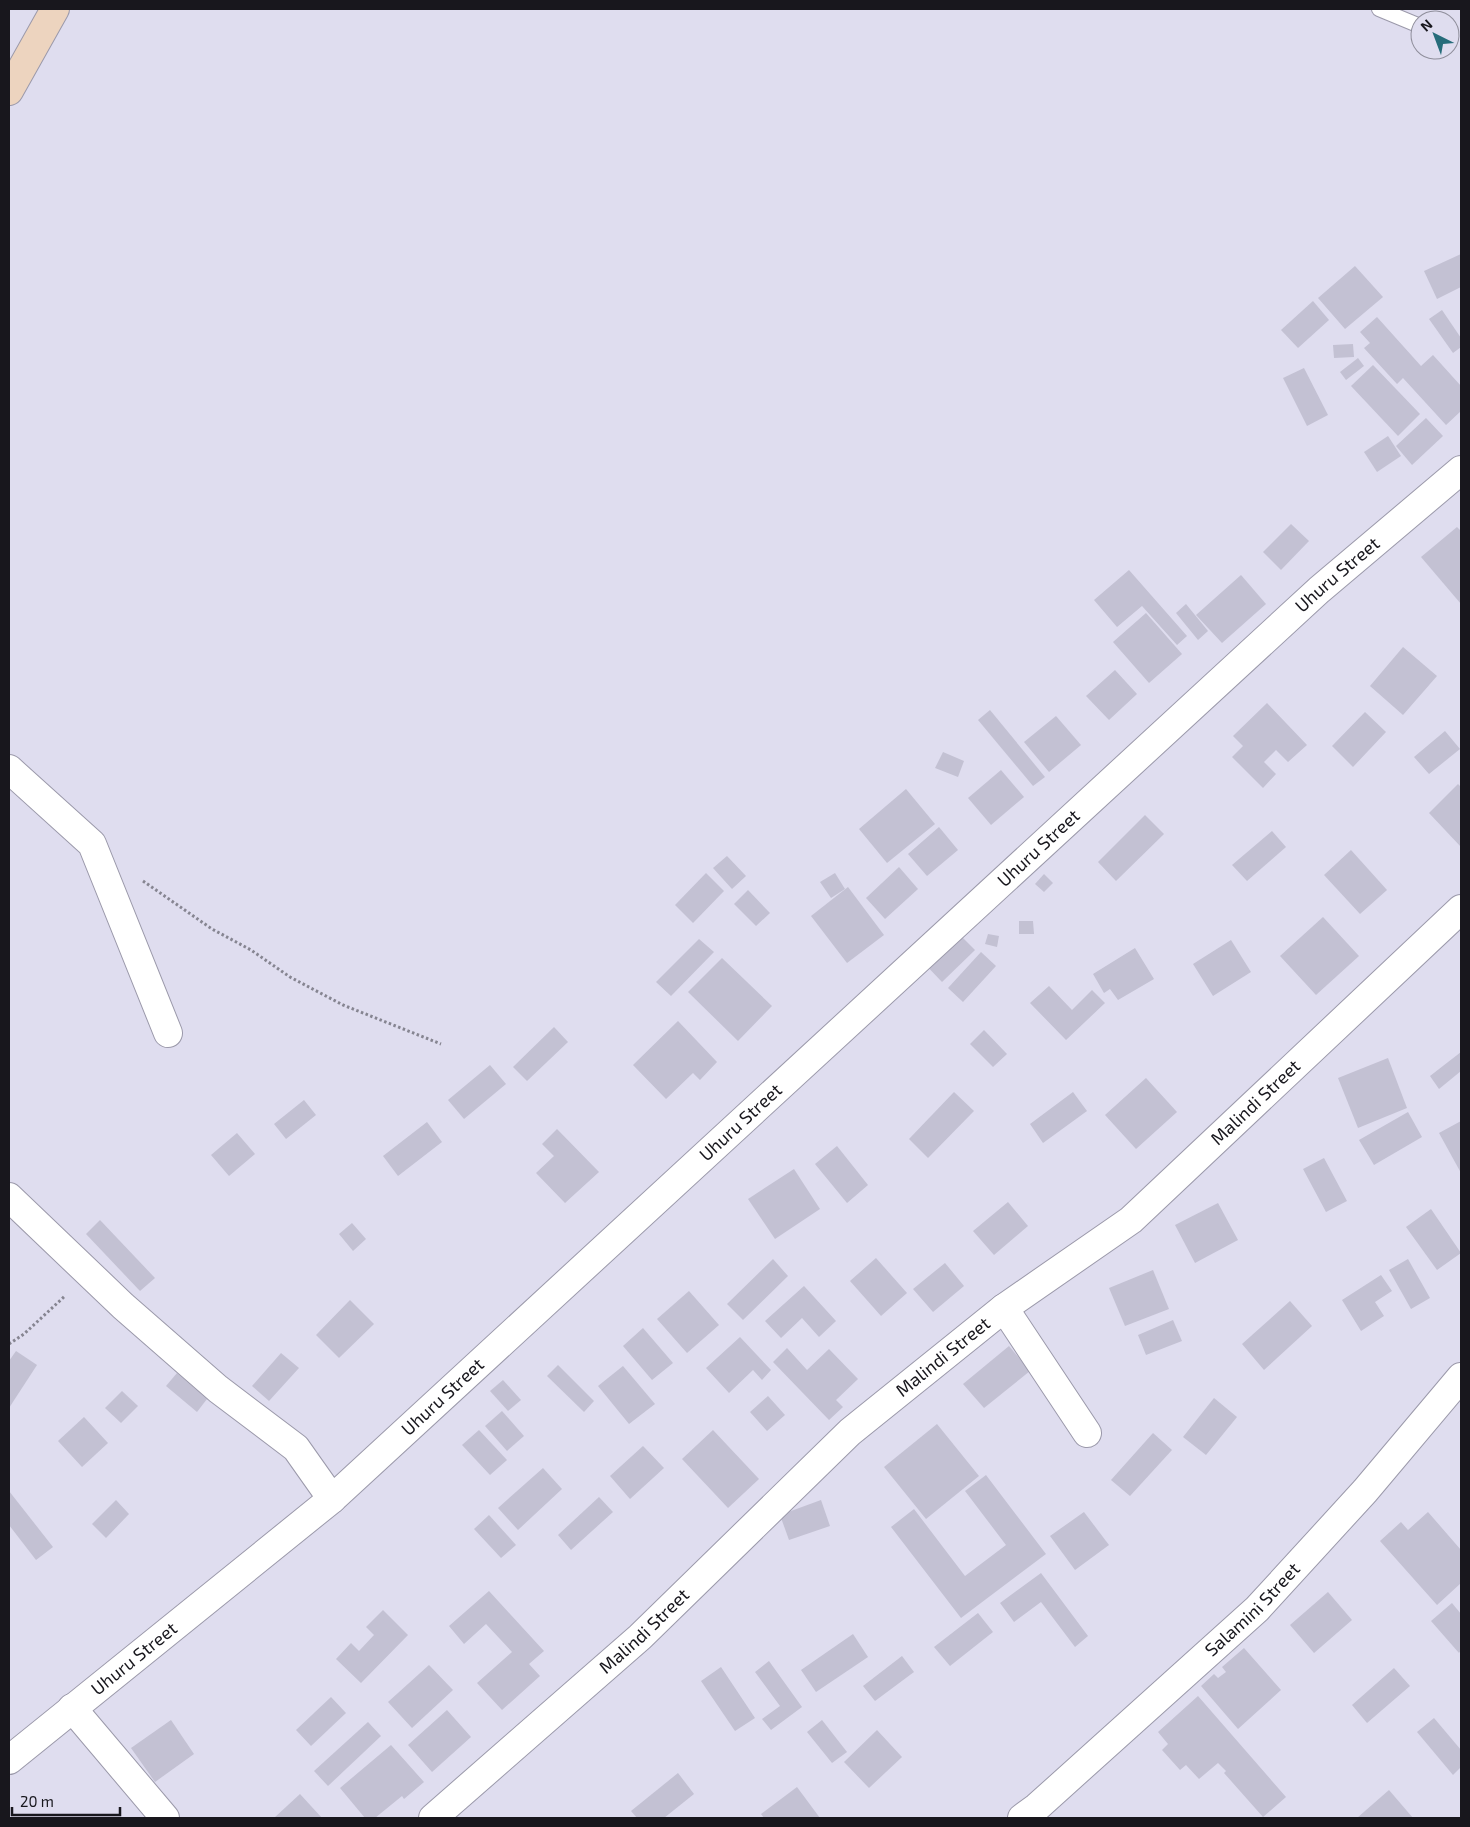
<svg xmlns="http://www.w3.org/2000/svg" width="1470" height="1827" font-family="'Exo 2',sans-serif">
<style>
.building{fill:#c3c1d3}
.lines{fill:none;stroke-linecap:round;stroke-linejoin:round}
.service-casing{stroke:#9b99aa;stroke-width:16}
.minor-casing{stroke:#9b99aa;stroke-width:30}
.secondary-casing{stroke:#9b99aa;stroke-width:30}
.path{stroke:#868591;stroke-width:3;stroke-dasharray:2.5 2.5;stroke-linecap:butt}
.service{stroke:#fff;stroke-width:14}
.minor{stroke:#fff;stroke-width:28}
.secondary{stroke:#edd4bf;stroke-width:28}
.labels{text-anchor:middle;stroke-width:5;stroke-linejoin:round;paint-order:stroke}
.street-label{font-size:18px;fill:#18171d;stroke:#dfddef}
</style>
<rect width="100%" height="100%" fill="#dfddef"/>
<g class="building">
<polygon points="1461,254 1461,287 1437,299 1424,271"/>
<polygon points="1355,266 1383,297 1345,329 1318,298"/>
<polygon points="1313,301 1329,320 1298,348 1281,330"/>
<polygon points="1442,310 1461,338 1461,347 1453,353 1429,319"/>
<polygon points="1377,317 1421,366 1433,355 1461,386 1461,411 1446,425 1403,378 1397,384 1364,348 1370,343 1360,332"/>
<polygon points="1353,344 1354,357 1334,358 1333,345"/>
<polygon points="1358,358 1364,366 1346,380 1340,372"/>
<polygon points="1373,365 1420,414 1398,436 1351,386"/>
<polygon points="1304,368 1328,415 1307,426 1283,378"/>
<polygon points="1426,418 1443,436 1412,465 1396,446"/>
<polygon points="1388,436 1401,456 1377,472 1364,452"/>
<polygon points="1291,524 1309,541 1281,570 1263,552"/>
<polygon points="1457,527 1461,531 1461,604 1421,557"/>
<polygon points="1129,570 1187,636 1177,645 1142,606 1117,627 1094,600"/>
<polygon points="1241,575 1266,604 1222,643 1196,615"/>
<polygon points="1186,604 1208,631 1198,640 1176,613"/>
<polygon points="1146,613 1182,654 1149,683 1113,642"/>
<polygon points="1403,647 1437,676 1403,715 1370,686"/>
<polygon points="1115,670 1137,694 1109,720 1086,696"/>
<polygon points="1267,703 1307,745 1288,762 1276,750 1264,762 1276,774 1263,788 1232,757 1243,746 1233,736"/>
<polygon points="990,710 1045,777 1033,786 978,720"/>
<polygon points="1365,712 1386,732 1353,767 1332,746"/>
<polygon points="1056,716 1081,745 1049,772 1024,742"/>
<polygon points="1445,731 1460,749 1429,774 1414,757"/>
<polygon points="943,752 964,761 958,777 935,768"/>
<polygon points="1001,770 1024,797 991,825 968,798"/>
<polygon points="1458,784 1461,787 1461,847 1429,813"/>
<polygon points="906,789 935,824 887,863 859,829"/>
<polygon points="1145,815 1164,834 1116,881 1098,862"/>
<polygon points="939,827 958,850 927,876 908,854"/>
<polygon points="1272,831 1286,847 1247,881 1232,865"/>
<polygon points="1351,850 1387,890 1360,914 1324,875"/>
<polygon points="727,856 746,876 732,889 713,868"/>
<polygon points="899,867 918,889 885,919 866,898"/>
<polygon points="706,873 724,891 693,923 675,905"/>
<polygon points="835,873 845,889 831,898 820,882"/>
<polygon points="1044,874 1053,883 1044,892 1035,884"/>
<polygon points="848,887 884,935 847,963 811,916"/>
<polygon points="748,890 770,913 756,926 734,904"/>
<polygon points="1323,917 1359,956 1316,995 1280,956"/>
<polygon points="1019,921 1033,921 1034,934 1019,934"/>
<polygon points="954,929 975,950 942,982 922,961"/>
<polygon points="988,934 999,936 997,947 985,944"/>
<polygon points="699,939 714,952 671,996 656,982"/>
<polygon points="1231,940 1251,972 1213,996 1193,964"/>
<polygon points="1135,948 1154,979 1118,1000 1110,989 1104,993 1093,974"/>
<polygon points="981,952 996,966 963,1002 948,988"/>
<polygon points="722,958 772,1006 738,1041 688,992"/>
<polygon points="1049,986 1072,1010 1092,990 1105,1003 1066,1040 1030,1003"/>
<polygon points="678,1021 717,1062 700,1080 693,1073 666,1099 633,1065"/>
<polygon points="554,1027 568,1042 527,1081 513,1067"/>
<polygon points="984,1030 1007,1054 993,1067 970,1044"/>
<polygon points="1461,1052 1461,1071 1439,1089 1430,1076"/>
<polygon points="1388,1058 1407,1108 1358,1128 1338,1078"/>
<polygon points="490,1065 506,1084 464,1119 448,1100"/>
<polygon points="1146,1078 1177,1112 1136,1149 1105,1115"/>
<polygon points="954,1092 974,1111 928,1158 909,1139"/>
<polygon points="1073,1092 1087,1111 1043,1143 1030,1124"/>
<polygon points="304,1100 316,1115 286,1139 274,1124"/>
<polygon points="1408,1112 1422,1137 1374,1165 1359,1140"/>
<polygon points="1461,1121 1461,1173 1439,1133"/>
<polygon points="427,1122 442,1142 398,1176 383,1156"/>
<polygon points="557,1129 599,1172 565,1203 536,1173 554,1156 542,1144"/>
<polygon points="237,1133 255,1154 229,1176 211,1155"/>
<polygon points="837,1146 868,1185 847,1203 815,1164"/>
<polygon points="1324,1158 1347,1201 1326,1212 1303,1169"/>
<polygon points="794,1169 820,1209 775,1239 748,1199"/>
<polygon points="1008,1202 1028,1226 994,1255 973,1231"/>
<polygon points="1218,1203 1238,1240 1195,1263 1175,1225"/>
<polygon points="1431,1209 1461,1253 1437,1270 1406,1227"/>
<polygon points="100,1220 155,1278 140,1291 86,1234"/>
<polygon points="352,1223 366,1239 353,1251 339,1234"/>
<polygon points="876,1258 907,1293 881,1316 850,1281"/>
<polygon points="773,1259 788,1276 743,1320 727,1304"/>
<polygon points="1408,1259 1430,1298 1411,1309 1389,1270"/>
<polygon points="945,1263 964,1286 933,1312 913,1289"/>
<polygon points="1153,1270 1169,1309 1125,1326 1109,1288"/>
<polygon points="1381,1275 1392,1291 1375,1302 1384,1316 1361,1331 1342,1300"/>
<polygon points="804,1286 836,1321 819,1337 802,1318 781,1338 765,1321"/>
<polygon points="689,1291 719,1325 687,1353 657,1319"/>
<polygon points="350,1300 374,1324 339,1358 316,1335"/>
<polygon points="1290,1301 1312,1326 1264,1370 1242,1344"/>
<polygon points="1173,1320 1182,1341 1146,1355 1138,1335"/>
<polygon points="643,1328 673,1363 652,1380 623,1346"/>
<polygon points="740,1337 771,1370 762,1380 753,1370 729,1393 706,1368"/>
<polygon points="1009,1346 1030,1371 984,1408 963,1384"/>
<polygon points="787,1348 807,1370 829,1349 858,1379 836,1400 843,1407 829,1420 773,1362"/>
<polygon points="16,1351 37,1365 9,1408 9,1361"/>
<polygon points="281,1353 299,1368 269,1401 252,1386"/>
<polygon points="558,1365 594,1401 584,1412 547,1376"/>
<polygon points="623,1366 655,1404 629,1424 598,1386"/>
<polygon points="177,1373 207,1399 197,1412 166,1386"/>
<polygon points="503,1380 521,1400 508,1411 490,1391"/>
<polygon points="122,1391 138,1406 121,1423 105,1408"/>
<polygon points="768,1396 785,1415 767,1431 750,1412"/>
<polygon points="1214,1398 1237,1417 1206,1455 1183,1437"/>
<polygon points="502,1411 524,1436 507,1451 485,1426"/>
<polygon points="84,1417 108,1443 82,1467 58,1441"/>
<polygon points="937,1424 979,1476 926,1519 884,1467"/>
<polygon points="479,1430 507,1460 490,1475 462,1445"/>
<polygon points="713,1430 759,1479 728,1508 682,1459"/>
<polygon points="1153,1433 1172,1450 1130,1496 1111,1480"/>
<polygon points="643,1446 664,1468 630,1499 610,1476"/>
<polygon points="543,1468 562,1489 518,1530 498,1508"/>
<polygon points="986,1475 1046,1554 961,1618 891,1527 914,1509 965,1576 1006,1545 965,1491"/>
<polygon points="9,1491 53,1547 36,1560 9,1525"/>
<polygon points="599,1497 613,1512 571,1550 558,1535"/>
<polygon points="116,1500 129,1514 106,1538 92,1524"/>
<polygon points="821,1500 830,1526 789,1540 780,1515"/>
<polygon points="1084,1512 1109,1545 1075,1570 1050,1536"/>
<polygon points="1428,1512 1461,1550 1461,1583 1437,1605 1380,1541 1401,1522 1408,1530"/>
<polygon points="489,1515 516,1545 501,1558 474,1529"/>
<polygon points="1041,1573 1088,1636 1075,1647 1041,1602 1014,1622 1000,1603"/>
<polygon points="489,1591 544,1651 529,1664 540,1676 502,1710 477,1683 512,1652 486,1624 464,1644 449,1626"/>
<polygon points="1328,1592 1352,1620 1314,1653 1290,1625"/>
<polygon points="1452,1603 1461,1614 1461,1650 1459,1653 1431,1621"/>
<polygon points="383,1610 408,1635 361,1683 336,1659 351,1643 359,1651 374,1635 366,1627"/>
<polygon points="978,1613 993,1632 950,1666 934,1647"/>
<polygon points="853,1634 868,1657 816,1692 801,1670"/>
<polygon points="1244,1648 1281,1690 1238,1729 1201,1686 1214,1674 1218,1678 1226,1672 1222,1667"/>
<polygon points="902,1656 914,1672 875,1701 863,1686"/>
<polygon points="769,1661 802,1707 771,1730 762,1719 780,1706 755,1672"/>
<polygon points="429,1665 453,1690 412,1728 388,1702"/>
<polygon points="721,1667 755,1718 735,1731 701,1681"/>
<polygon points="1394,1668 1410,1686 1367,1723 1352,1705"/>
<polygon points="1198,1696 1286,1797 1263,1817 1224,1773 1226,1771 1218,1763 1199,1779 1186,1765 1180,1770 1162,1750 1168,1744 1158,1732"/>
<polygon points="331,1697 346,1713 311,1746 296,1730"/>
<polygon points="447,1710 471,1737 432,1772 408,1745"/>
<polygon points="1434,1718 1461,1750 1461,1767 1453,1775 1417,1732"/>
<polygon points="171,1720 194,1754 155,1782 131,1748"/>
<polygon points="822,1720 847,1752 832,1763 807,1732"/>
<polygon points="368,1722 381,1736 328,1786 314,1771"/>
<polygon points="877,1730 902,1757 869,1788 844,1762"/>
<polygon points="391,1745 424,1782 404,1799 402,1796 375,1818 365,1818 340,1788"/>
<polygon points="678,1773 694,1794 664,1818 637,1818 631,1811"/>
<polygon points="797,1787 820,1818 764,1818 761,1814"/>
<polygon points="1389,1790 1413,1818 1357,1818"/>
<polygon points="300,1794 322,1818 274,1818"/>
</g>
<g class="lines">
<defs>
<polyline id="service" points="1379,9 1420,26"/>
<g id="minor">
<polyline points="9,769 92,844 168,1033"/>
<polyline points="9,1197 123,1306 218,1389 296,1448 332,1499"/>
<polyline points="1004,1308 1087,1433"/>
<polyline points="72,1708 165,1818"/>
<path id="s1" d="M9 1760 332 1499 1319 590 1461 470"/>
<path id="s2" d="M433 1818 640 1637 850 1432 1004 1308 1131 1220 1461 909"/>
<path id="s3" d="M1022 1818 1037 1807 1257 1609 1365 1491 1461 1377"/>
</g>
<polyline id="secondary" points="9,91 55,9"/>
</defs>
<use href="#service" class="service-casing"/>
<use href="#minor" class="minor-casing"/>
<use href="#secondary" class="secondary-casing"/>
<g class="path">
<polyline points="143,881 212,929 251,950 290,977 343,1005 441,1044"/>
<polyline points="9,1344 24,1334 65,1296"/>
</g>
<use href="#service" class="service"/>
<use href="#minor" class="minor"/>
<use href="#secondary" class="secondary"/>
</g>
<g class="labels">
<g class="street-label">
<text dy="6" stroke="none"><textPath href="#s1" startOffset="1781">Uhuru Street</textPath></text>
<text dy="6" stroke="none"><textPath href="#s1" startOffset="1376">Uhuru Street</textPath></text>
<text dy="6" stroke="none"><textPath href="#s2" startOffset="1092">Malindi Street</textPath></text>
<text dy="6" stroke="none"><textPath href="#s1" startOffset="971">Uhuru Street</textPath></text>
<text dy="6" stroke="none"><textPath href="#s2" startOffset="688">Malindi Street</textPath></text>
<text dy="6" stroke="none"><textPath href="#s1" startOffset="566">Uhuru Street</textPath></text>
<text dy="6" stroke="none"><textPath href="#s3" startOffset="311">Salamini Street</textPath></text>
<text dy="6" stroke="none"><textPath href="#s2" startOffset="282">Malindi Street</textPath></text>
<text dy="6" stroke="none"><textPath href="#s1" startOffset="161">Uhuru Street</textPath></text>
</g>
</g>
<rect width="1470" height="1827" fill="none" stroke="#18171d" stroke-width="20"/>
<g transform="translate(1435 35) rotate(318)"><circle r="24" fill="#dfddef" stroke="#8f8e9b"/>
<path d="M0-4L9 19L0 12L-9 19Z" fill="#266c7a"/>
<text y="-8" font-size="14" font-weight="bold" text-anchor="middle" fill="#18171d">N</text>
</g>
<path d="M12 1807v8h108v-8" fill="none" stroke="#18171d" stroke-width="2.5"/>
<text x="20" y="1807" font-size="15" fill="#18171d" stroke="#dfddef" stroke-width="4" paint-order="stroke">20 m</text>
</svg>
